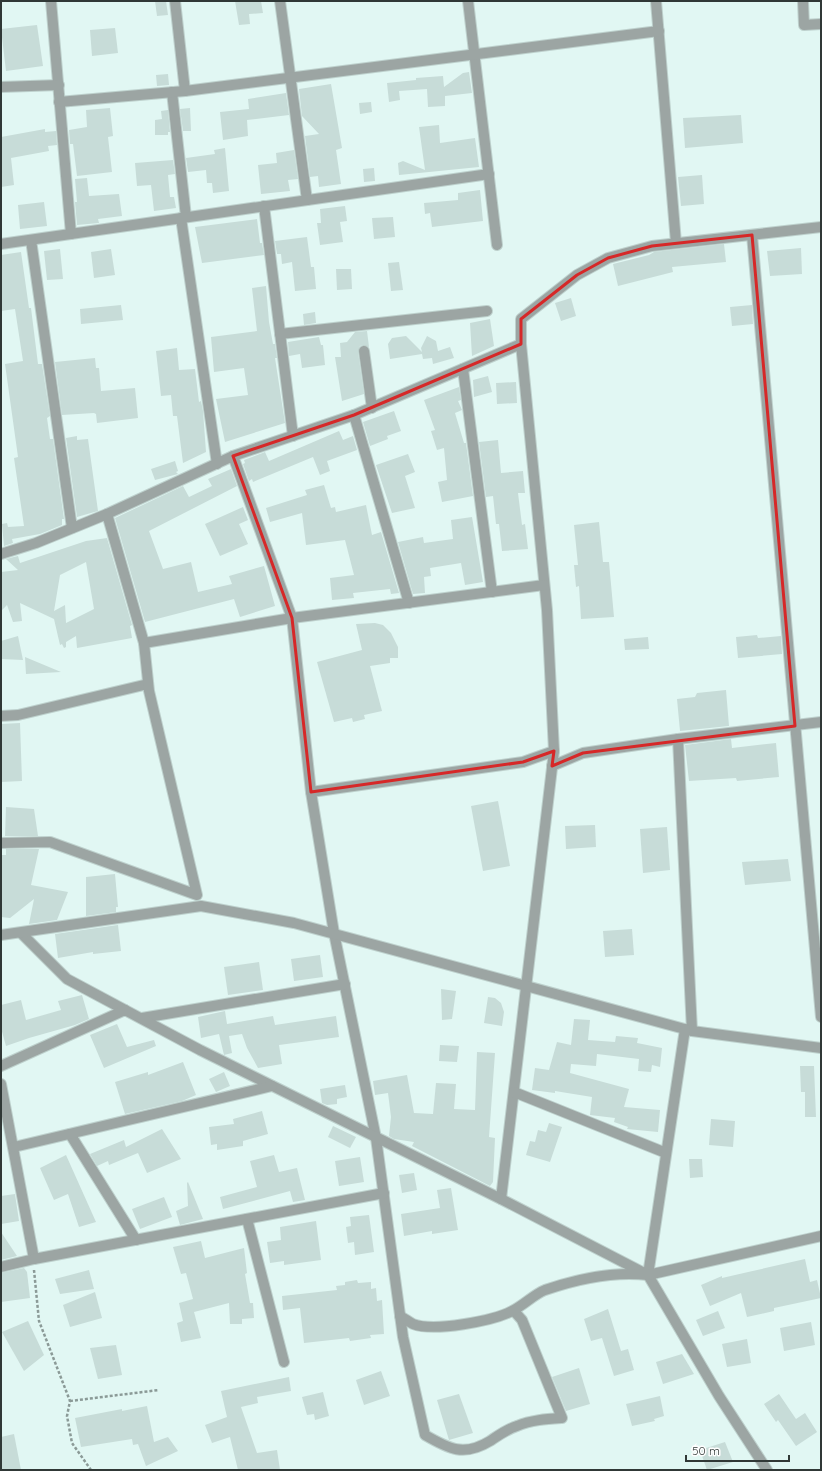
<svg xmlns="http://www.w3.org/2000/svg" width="822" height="1471" font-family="Quicksand,sans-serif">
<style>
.building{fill:#c7dcd8;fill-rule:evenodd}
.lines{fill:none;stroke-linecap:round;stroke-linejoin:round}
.minor-casing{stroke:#bed1cd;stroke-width:12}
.path{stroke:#8b9a97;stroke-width:2.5;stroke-dasharray:3 2;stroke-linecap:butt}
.minor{stroke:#9ca5a3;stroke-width:10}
.marked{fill:none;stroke:#d62828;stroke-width:3;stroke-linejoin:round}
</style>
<rect width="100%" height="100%" fill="#e1f7f3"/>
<g class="building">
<polygon points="155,1 166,1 168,15 157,16"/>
<polygon points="235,1 261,1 263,13 249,14 250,24 239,25"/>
<polygon points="37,25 43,66 6,71 1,29"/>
<polygon points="115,28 118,53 92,56 90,30"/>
<polygon points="469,72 472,93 445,96 445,106 428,107 427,89 399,91 400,100 389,102 387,83 416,80 416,78 443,76 444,87 463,73"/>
<polygon points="168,74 169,85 157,86 156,75"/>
<polygon points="331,84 342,148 336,150 341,184 319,187 318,176 310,177 305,136 319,134 302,116 299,89"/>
<polygon points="286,93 289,115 247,120 248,136 223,140 220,112 249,109 248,99"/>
<polygon points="371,102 372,112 360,114 359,103"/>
<polygon points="110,108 113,136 108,137 112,172 77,176 73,144 70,144 69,130 87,127 86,110"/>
<polygon points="190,108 191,131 183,131 180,109"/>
<polygon points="168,110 170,132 168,132 168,135 155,135 155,120 162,119 161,111"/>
<polygon points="741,115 743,143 685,148 683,118"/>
<polygon points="439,125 440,143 475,138 479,167 399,175 398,163 403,161 425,170 419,127"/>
<polygon points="45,129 45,132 56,131 57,145 48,146 49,151 11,158 14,185 1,187 1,137"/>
<polygon points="225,148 229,191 213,193 212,183 207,183 206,170 188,172 186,158 215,154 214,150"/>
<polygon points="294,150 298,179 288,180 290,191 261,194 258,165 277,163 276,153"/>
<polygon points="173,160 175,174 168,175 170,197 174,197 176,208 154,211 151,185 137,186 135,163"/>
<polygon points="374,168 375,181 364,182 363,169"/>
<polygon points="702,175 704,204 681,206 678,177"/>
<polygon points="87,178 89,196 119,194 122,216 98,219 99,223 77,225 75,202 77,202 75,179"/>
<polygon points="480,190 483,221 432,227 430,213 425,214 424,203 458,200 458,193"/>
<polygon points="44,202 47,226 20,229 18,205"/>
<polygon points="345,206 347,221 340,222 343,242 320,245 317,223 321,223 320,209"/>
<polygon points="393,217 395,237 374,239 372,218"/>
<polygon points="257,219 260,243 262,243 264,255 202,263 195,227"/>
<polygon points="307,237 311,267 314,267 316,289 295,291 292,262 282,264 281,254 277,254 275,241"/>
<polygon points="724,244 726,262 672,267 673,272 618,286 613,264 649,255 654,252"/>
<polygon points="801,248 802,274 770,276 767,251"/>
<polygon points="60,249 63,279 47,280 44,251"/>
<polygon points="111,249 115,275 94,278 91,252"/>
<polygon points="21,252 29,308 31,308 38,364 42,364 50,416 47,418 50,439 53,439 64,519 62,519 62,525 40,534 12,539 13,543 4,546 2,524 7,523 8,527 24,526 14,458 18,457 5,364 23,361 15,309 1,311 1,255"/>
<polygon points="399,262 403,290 391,291 388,263"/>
<polygon points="336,269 351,269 352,289 337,290"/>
<polygon points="266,286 269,322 273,344 275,344 277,358 275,358 285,423 225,442 216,399 248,395 244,368 214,372 211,337 257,331 252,288"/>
<polygon points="571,298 576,316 561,321 555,303"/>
<polygon points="121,305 123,320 81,324 80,309"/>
<polygon points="752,305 753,324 732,326 730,307"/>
<polygon points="315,312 316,323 304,325 303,314"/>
<polygon points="490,319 494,346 472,356 470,323"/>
<polygon points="367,331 369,347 363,345 360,346 358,352 364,394 342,401 335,357 341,357 340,343 347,342 355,332"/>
<polygon points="406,336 422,352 421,348 427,336 436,341 438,351 450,347 454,358 433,364 432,358 423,359 422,354 390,359 388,344 392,338"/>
<polygon points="319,337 321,345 323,345 325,365 302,368 300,354 289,356 288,342"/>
<polygon points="177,348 179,370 195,369 199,402 201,401 203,411 206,452 183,463 177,416 173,416 171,395 161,396 156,351"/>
<polygon points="95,358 96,368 99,368 101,391 135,388 138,418 97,423 96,414 94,413 62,415 55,362"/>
<polygon points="488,376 492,392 474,397 473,380"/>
<polygon points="516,382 517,403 497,404 496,383"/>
<polygon points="459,387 461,400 458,401 462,410 455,413 464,443 466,443 473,496 442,502 438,482 447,480 444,448 437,450 431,431 435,430 424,400"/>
<polygon points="394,411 401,431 387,436 388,439 370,446 363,422"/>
<polygon points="339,431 343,440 353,436 357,450 327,461 330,471 320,475 313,457 253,482 252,479 249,481 243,464 245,463 244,460 265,452 269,461"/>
<polygon points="77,436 77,440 88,439 98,511 77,517 66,438"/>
<polygon points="498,440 501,473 523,471 525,493 518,493 522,525 525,524 528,549 502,551 499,524 496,524 493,496 486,497 479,442"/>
<polygon points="408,454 415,472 405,476 415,508 392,513 376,465"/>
<polygon points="175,461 178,471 176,472 178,474 155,480 151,469"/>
<polygon points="231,469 237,486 149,531 163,569 191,562 198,592 232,584 229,576 264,566 275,606 240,617 234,599 145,622 115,518 183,486 189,497 212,486 208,479"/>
<polygon points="324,485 331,508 335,507 336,512 366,505 372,535 381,532 399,593 391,594 390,589 353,593 354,598 332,600 330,578 354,575 345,540 306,545 302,513 270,522 266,508 307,495 305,490"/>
<polygon points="243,507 248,520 239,524 248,544 220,556 205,524"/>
<polygon points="472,517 483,582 465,585 461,563 430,568 431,576 424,577 425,593 413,594 398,542 423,537 424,543 453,539 451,520"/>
<polygon points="599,522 603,562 609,562 614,617 581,619 579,586 576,587 574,565 578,565 574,525"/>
<path d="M107 538 132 625 130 626 132 638 77 648 76 636 66 642V647L64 648 62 644 60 645 54 619 20 603 22 621 13 622 7 605 1 611V572L18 570 6 559 18 556 20 563 86 541ZM86 562 94 609 66 623 65 605 54 611 60 575Z"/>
<polygon points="375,623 383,625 391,633 398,647 398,658 390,658 390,663 370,666 382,711 364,715 365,719 353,722 352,718 334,722 317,662 362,650 356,624"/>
<polygon points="757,635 758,638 781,636 782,654 738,658 736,637"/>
<polygon points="18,636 23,660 1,659 1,641"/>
<polygon points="648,637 649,649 625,650 624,639"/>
<polygon points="25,657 61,672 26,674"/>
<polygon points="726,690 729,726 680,731 677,699 695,697 697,693"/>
<polygon points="20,723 22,781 1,782 1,724"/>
<polygon points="731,739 732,748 776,743 779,777 737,781 736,778 689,781 685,745"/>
<polygon points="498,801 510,866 483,871 471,806"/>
<polygon points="6,807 34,809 38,836 5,836"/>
<polygon points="595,825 596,847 566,849 565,826"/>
<polygon points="667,827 670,870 643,873 640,829"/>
<polygon points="6,849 39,849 31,885 68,892 57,920 29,924 34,899 10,918 1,917 1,855 6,855"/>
<polygon points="788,859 791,881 745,885 742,862"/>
<polygon points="115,874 118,907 116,907 116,912 86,916 86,877"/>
<polygon points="118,925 121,951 93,954 93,952 58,958 55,934"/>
<polygon points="632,929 634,955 605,957 603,931"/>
<polygon points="320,955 323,977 294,981 291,959"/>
<polygon points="259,962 263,990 228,995 224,967"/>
<polygon points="441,989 456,991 452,1019 442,1020"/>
<polygon points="82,995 89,1019 75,1025 29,1038 6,1046 1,1028 1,1005 21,1000 26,1020 61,1010 58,1001"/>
<polygon points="488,997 495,998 501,1003 504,1012 502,1026 484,1023"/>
<polygon points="225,1011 227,1024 273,1016 275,1025 336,1016 339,1037 279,1045 282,1064 258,1068 247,1048 242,1034 229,1036 232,1053 224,1055 219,1034 201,1038 198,1017"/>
<polygon points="574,1019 590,1020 588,1040 615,1042 616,1036 638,1038 637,1043 662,1048 660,1067 652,1065 651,1072 638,1071 639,1059 597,1054 596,1066 571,1064 570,1073 629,1089 624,1107 660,1110 658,1132 627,1129 628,1127 614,1122 615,1118 590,1115 592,1097 555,1091 555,1093 532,1090 535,1068 549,1070 557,1042 571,1045"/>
<polygon points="117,1024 127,1047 154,1040 156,1046 104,1068 90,1035"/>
<polygon points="440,1045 459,1046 457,1062 439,1061"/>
<polygon points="477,1052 495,1053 489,1137 495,1138 493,1182 490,1186 412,1146 414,1142 394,1139 389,1136 391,1117 388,1093 375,1095 373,1081 407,1075 414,1113 433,1114 436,1083 456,1084 454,1109 475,1110"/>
<polygon points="183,1062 196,1095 182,1101 125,1114 115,1082 148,1072 148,1075"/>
<polygon points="800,1066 814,1066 816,1117 805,1117 805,1092 801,1092"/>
<polygon points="224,1072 230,1086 216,1092 209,1079"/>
<polygon points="345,1085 347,1097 337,1099 337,1104 327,1105 322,1103 320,1089"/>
<polygon points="262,1111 268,1134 243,1141 243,1146 217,1150 217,1144 211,1145 209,1127 234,1124 233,1119"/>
<polygon points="711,1119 735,1121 733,1147 709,1145"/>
<polygon points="549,1123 562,1127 550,1162 526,1155 530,1141 535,1142 538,1130 546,1132"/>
<polygon points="333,1126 356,1137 350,1148 328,1137"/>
<polygon points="162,1129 181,1159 147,1173 138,1153 109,1165 108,1161 97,1166 90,1154 124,1140 126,1147"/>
<polygon points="66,1155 96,1222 79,1227 68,1194 54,1200 40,1168"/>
<polygon points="274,1155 279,1172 297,1168 305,1200 293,1202 290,1191 223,1209 220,1197 257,1187 250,1161"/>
<polygon points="360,1157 364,1182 339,1186 335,1161"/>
<polygon points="689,1159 702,1159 703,1177 690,1178"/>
<polygon points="414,1173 417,1190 402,1193 399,1175"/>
<polygon points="188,1182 203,1219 180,1225 176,1211 188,1206 187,1183"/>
<polygon points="451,1188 458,1230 432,1234 432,1231 404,1236 401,1214 440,1208 437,1190"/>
<polygon points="15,1194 19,1221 1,1224 1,1196"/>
<polygon points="164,1197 172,1217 140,1229 132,1209"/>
<polygon points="369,1215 374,1252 355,1255 354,1242 348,1243 346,1227 351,1226 350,1217"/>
<polygon points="316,1221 321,1260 284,1265 284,1261 270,1263 267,1242 281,1240 280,1227"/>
<polygon points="1,1232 17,1256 1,1260"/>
<polygon points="201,1241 205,1258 244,1248 247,1273 245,1274 250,1303 253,1303 254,1318 242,1319 242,1324 230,1324 229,1303 194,1312 201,1338 181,1342 177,1323 183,1321 179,1303 193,1299 186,1273 181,1274 173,1247"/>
<polygon points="805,1259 810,1282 817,1280 821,1298 774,1308 774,1311 747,1317 741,1293 710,1306 701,1285 722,1276 722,1278"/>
<polygon points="24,1268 27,1272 30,1298 1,1302 1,1273"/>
<polygon points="89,1270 94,1289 60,1294 55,1279"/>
<polygon points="357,1280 358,1283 371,1282 371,1289 376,1288 377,1301 382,1300 384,1334 370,1335 371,1338 350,1341 349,1338 304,1343 300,1308 283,1310 282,1296 337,1290 336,1286 345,1285 345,1282"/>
<polygon points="95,1292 102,1318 70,1327 63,1305"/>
<polygon points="608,1309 621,1351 628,1349 634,1370 614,1376 602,1338 591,1341 584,1319"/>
<polygon points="718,1311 725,1328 703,1336 696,1320"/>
<polygon points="28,1321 44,1355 24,1371 2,1332"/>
<polygon points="811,1322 815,1345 784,1351 780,1328"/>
<polygon points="747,1339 751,1363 727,1367 722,1344"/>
<polygon points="116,1345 122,1375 98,1379 90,1348"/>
<polygon points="682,1354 694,1374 663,1384 656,1362"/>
<polygon points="579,1368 590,1404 566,1411 552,1377"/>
<polygon points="381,1371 390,1396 364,1405 356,1380"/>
<polygon points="289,1377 291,1391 257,1397 258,1403 241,1407 257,1453 277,1450 280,1470 238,1470 230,1437 212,1443 205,1425 227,1417 221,1391"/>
<polygon points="323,1392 329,1416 315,1420 314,1414 307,1415 302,1397"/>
<polygon points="459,1394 473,1433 449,1440 437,1400"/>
<polygon points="779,1394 796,1419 805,1413 817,1432 796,1446 778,1420 776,1422 764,1404"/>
<polygon points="660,1396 664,1416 654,1419 655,1421 632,1426 626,1404"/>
<polygon points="147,1406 154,1442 168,1437 178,1451 146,1466 138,1444 133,1445 132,1439 81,1447 75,1418 122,1409 122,1411"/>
<polygon points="14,1434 21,1470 1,1470 1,1437"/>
<polygon points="725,1442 733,1462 707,1470 700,1450"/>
</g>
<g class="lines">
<defs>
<g id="minor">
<polyline points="51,1 71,234"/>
<polyline points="175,1 185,91"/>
<polyline points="280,1 307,200"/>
<polyline points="468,1 497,245"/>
<polyline points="656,1 676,243"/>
<polyline points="803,1 804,25 821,24"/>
<polyline points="1,87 59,85"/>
<polyline points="172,92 186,217"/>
<polyline points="59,102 185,91 659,31"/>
<polyline points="264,206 293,436"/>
<polyline points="181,218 217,464"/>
<polyline points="752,235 821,1017"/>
<polyline points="31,240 72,528"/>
<polyline points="1,244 489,174"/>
<polyline points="280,334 487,311"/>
<polyline points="521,344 521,319 577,275 608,258 652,246 821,227"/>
<polyline points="364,351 372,408"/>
<polyline points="463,369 492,592"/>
<polyline points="354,415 409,603"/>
<path d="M233 456 292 618 311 792 334 933 376 1138 403 1337 425 1435C449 1449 464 1457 490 1441 499 1435 507 1429 517 1426 531 1420 547 1419 562 1418L522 1320 514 1311"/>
<polyline points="1,554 36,543 107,514 233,456 354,415 521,344 547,610 554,751 501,1199"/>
<polyline points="144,643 292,618 544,585"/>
<polyline points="1,716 18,715 148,684"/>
<polyline points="678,739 692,1031"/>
<polyline points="552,766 583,753 678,739 821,722"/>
<polyline points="311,792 523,762 554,751"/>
<polyline points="1,843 50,842 197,895 149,691 144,643 107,514"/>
<polyline points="21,933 67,979 125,1010"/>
<polyline points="1,935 201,906 294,923 692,1031 821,1048"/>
<polyline points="142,1018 345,984"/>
<polyline points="1,1066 125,1010 200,1050 501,1199 648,1275 719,1396 767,1470"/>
<polyline points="1,1084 34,1259 1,1267"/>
<polyline points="514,1092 666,1153"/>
<polyline points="70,1134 136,1240"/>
<polyline points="14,1147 272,1086"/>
<polyline points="247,1219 284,1362"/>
<polyline points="34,1259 384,1193"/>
<polyline points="648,1275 685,1029"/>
<path d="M400 1316C404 1318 409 1322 413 1324 434 1332 493 1321 512 1311 524 1305 533 1295 545 1290 577 1279 614 1271 648 1275L821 1236"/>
</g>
</defs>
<use href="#minor" class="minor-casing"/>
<g class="path">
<polyline points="34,1270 39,1321 70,1401 67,1416 72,1443 91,1470"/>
<polyline points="70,1401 159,1390"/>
</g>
<use href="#minor" class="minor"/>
</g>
<path class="marked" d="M752 235 795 726 583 753 552 766 554 751 523 762 311 792 292 618 233 456 354 415 521 344V319L577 275 608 258 652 246Z"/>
<rect width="822" height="1471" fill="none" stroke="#303836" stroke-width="4"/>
<path d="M686 1455v6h103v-6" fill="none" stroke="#303836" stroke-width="2"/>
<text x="692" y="1455" font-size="12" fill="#303836" stroke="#fefefe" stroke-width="3" paint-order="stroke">50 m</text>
</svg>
